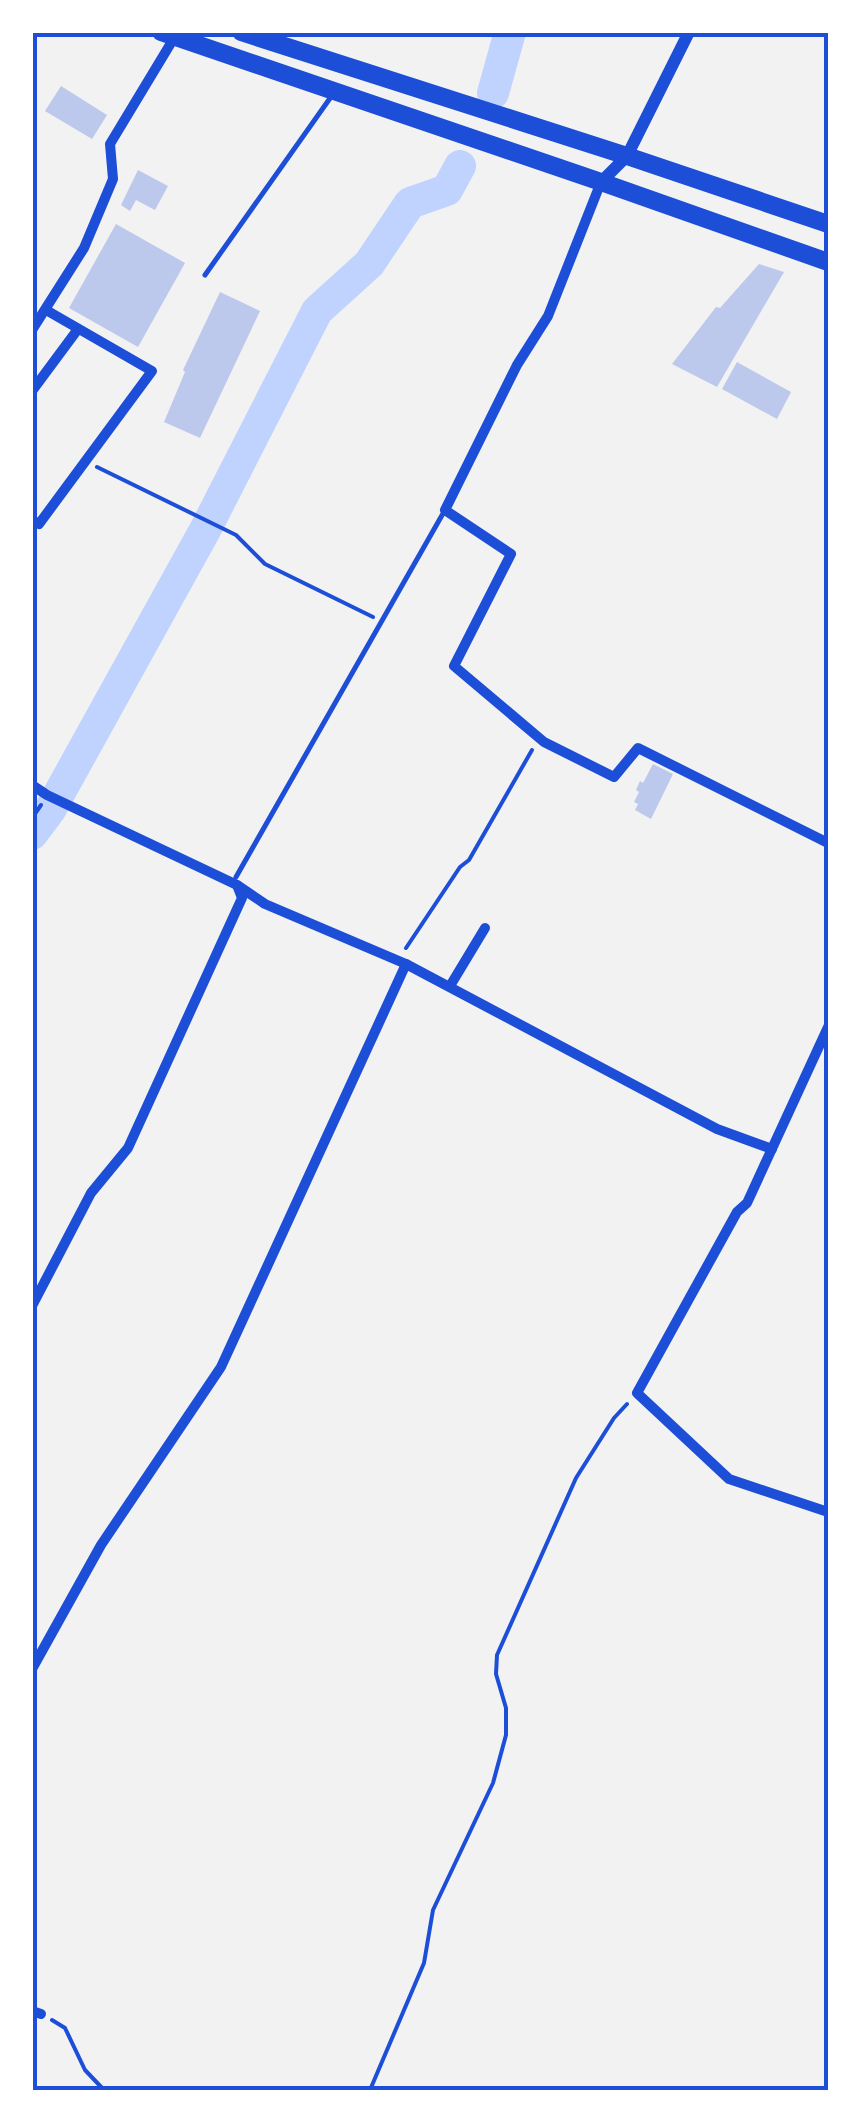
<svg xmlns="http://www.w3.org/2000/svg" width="861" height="2123" font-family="'Alegreya Sans',sans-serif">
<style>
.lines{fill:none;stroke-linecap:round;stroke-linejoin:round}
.river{stroke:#bfd3fe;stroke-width:32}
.building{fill:#bdc9ec}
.path{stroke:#1d4ed8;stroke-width:4}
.service{stroke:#1d4ed8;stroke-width:5}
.minor{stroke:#1d4ed8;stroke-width:10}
.tertiary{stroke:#1d4ed8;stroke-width:12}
.trunk{stroke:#1d4ed8;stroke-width:18}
.neatline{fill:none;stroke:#1d4ed8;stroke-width:4}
</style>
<rect width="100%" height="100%" fill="#f2f2f2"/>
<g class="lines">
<g class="river">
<polyline points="493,93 510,32"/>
<polyline points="32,834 50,810 205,530 317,311 369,264 410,203 447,190 460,166"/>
</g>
</g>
<g class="building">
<polygon points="61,86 107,115 92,139 45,111"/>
<polygon points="138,170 168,186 155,210 136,200 130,211 121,205"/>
<polygon points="116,224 185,263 138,347 69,308"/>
<polygon points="759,264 784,272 717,387 672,364 716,307 720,308"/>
<polygon points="220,292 260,311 200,438 164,422 185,372 183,370"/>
<polygon points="737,362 791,392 777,419 722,389"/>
<polygon points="653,764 673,774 651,819 635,810 638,804 634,802 639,792 636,790 640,781 643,783"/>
</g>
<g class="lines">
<g class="path">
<polyline points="97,467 236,535 265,564 373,617"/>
<polyline points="32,818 41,805"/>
<polyline points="406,948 460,867 469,860 532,750"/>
<polyline points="52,2020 65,2028 85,2070 104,2090"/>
<polyline points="370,2090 424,1963 433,1910 493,1783 506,1735 506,1708 496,1674 497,1655 576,1478 614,1418 627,1404"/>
</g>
<g class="service">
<polyline points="205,275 333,94"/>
<polyline points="236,877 445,510"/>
</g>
<g class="minor">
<polyline points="601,182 548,316 517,365 445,510 511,554 454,666 544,742 614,777 638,748 828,843"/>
<polyline points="32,330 84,248 113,179 110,144 177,33"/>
<polyline points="32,391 78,329"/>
<polyline points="32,520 39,524 152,371 46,310"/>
<polyline points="32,785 47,795 237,885 265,904 406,964 717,1129 772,1149"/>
<polyline points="450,986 485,928"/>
<polyline points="828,1027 747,1203 737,1212 637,1393 729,1479 828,1512"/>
<polyline points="32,1306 91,1193 128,1148 242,898 237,885"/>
<polyline points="32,1669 101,1545 221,1367 406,964"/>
<polyline points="32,2011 41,2014"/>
</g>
<polyline class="tertiary" points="601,182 627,156 689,32"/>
<g class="trunk">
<polyline points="161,32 601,182 828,262"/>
<polyline points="241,32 627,156 828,224"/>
</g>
</g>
<rect width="861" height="2123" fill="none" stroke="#ffffff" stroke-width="70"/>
<rect x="35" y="35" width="791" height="2053" class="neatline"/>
</svg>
